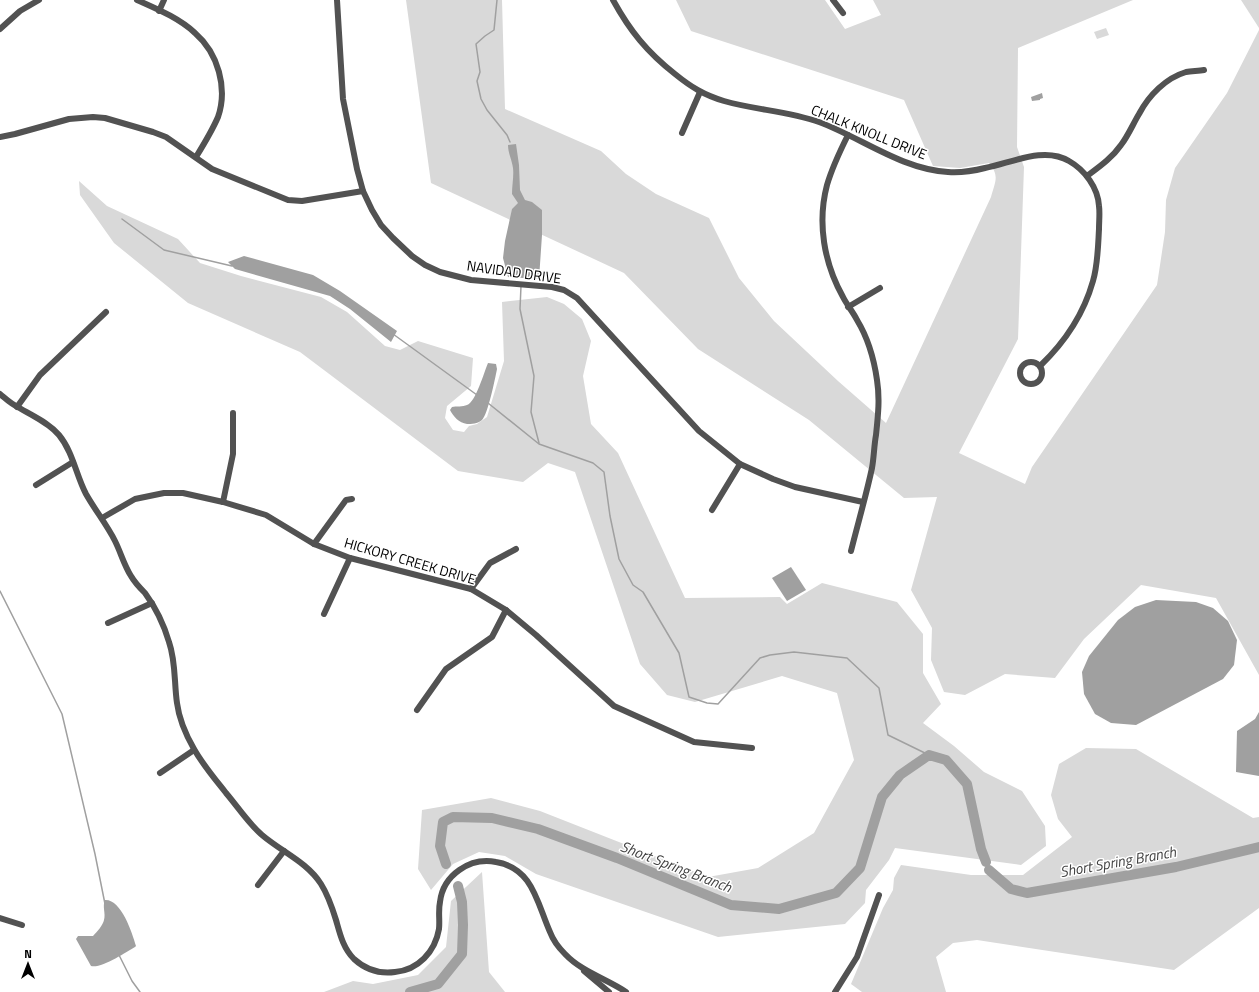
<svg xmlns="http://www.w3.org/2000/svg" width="1259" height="992" font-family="'Titillium Web',sans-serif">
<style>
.green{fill:#d9d9d9}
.water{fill:#a0a0a0}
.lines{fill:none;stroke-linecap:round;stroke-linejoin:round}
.stream{stroke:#a0a0a0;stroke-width:1.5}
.river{stroke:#a0a0a0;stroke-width:10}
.minor{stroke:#525252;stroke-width:6}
.labels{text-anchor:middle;stroke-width:3;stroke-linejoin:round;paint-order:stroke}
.street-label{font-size:14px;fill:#000;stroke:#fff}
.water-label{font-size:15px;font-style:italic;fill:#414141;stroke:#fff}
</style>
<rect width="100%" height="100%" fill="#fff"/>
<g class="green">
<path d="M406 0H502L505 109 601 151 626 174 656 194 709 218 739 278 774 321 838 381 886 423 991 197C995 182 1000 176 989 163L960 168 933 166 904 100 691 31 676 0H825L845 29 881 15 873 0H1133L1018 48 1017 147 1024 167 1018 339 959 453 1025 484 1032 467 1157 285 1165 232 1166 200 1175 168 1227 93 1259 30V675L1216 598 1141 585 1084 639 1055 678 1005 674 965 695 944 692 931 660 932 628 911 590 937 497 904 498 809 420 698 349 624 273 431 183Z"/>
<polygon points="1241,0 1259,0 1259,28"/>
<polygon points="1106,28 1109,35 1097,39 1094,32"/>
<polygon points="79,181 107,206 178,239 200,263 241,276 321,297 347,312 385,346 400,350 418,341 473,358 471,386 447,406 445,418 453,430 464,432 469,426 477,424 487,417 504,361 502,302 547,297 564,304 582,319 591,341 583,376 591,424 618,453 685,598 780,597 787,604 822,583 897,602 923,634 923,673 941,704 923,723 954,746 984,772 1022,791 1045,826 1046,846 1021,865 895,848 889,860 866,890 865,903 845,924 718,937 536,874 505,856 479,852 453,864 431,890 418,869 422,810 491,798 540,811 708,877 758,868 814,833 854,760 837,693 782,676 695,702 667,695 640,664 575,472 548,463 523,482 458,471 300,352 188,303 114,243 80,195"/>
<polygon points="1086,748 1136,749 1253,818 1259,817 1259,908 1174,970 977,940 953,943 936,957 946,992 862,992 851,984 883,908 893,890 894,878 901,865 971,875 1023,875 1072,837 1058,819 1051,795 1059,764"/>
<polygon points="482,872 489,972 505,992 324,992 353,981 373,984 418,975 446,947 451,901"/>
</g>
<g class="water">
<polygon points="1042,93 1043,98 1040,99 1040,100 1032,101 1031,97"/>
<path d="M516 144 519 165 520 190 525 200 532 202 542 210V235L539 279 508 277 503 258 505 241 512 209 518 203 512 194C512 185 514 176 513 168 512 160 508 153 508 145Z"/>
<polygon points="244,256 313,275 340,291 397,331 391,342 350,309 330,296 235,269 228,262"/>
<path d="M488 363 496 364 497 369C495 379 488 414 482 420 478 424 471 424 467 424 459 423 453 416 450 410L452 407C456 406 463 407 467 405 476 402 484 372 488 363Z"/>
<polygon points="791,567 806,590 787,601 772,578"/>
<polygon points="1156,600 1196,602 1213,608 1228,621 1237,640 1234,665 1223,679 1136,725 1111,723 1095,714 1084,694 1082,672 1089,656 1118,620 1135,607"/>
<polygon points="1259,712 1259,776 1236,772 1237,731 1255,719"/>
<path d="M105 900C121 899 132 932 136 946L135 947C126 952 101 969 91 966L76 939 78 936H93C97 932 103 925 104 920 106 913 102 907 105 900Z"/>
</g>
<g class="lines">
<g class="stream">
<polyline points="497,0 494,30 485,36 476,44 480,72 477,81 481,99 487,110 507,135 510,142"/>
<polyline points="122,219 164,250 232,266"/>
<polyline points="521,286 520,309 534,376 531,412 539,443"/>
<polyline points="393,334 477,395"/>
<polyline points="488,403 539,444 593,463 604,472 610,516 619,559 633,585 643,592 679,653 689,697 707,703 718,704 760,658 770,655 794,652 847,658 879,688 888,735 929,755"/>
<polyline points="0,591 62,714 95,854 105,904"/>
<polyline points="119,955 132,981 140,992"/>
</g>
<g class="river">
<polyline points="446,864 440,846 443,822 453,817 492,818 538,829 617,858 731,905 779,909 836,893 860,868 882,797 900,775 929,755 946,760 967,784 981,849 986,862"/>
<polyline points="989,870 1011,889 1027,893 1176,867 1259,847"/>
<polyline points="410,992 438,984 462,954 463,925 462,902 458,886"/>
</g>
<g class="minor">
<path d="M137 0C157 9 179 18 195 33 218 53 228 88 218 117 212 131 204 144 196 157"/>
<polyline points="337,0 343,99 357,169 363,191 372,210 381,225 393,238 412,256 425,265 440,272 471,280 552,287 564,290 577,298 699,431 740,464 773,479 795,487 863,502"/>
<path d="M613 0C630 31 647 52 675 74 691 87 704 95 724 101 755 110 788 111 819 122 862 138 901 169 948 172 961 173 973 171 985 168 1011 163 1044 146 1069 161 1085 170 1098 188 1099 206 1100 213 1099 221 1099 229 1098 246 1098 264 1093 281 1084 313 1064 343 1040 366"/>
<polyline points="833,0 843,13"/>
<polyline points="159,11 164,0"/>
<polyline points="0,29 20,11 39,0"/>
<polyline points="682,133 700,92"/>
<path d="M848 135C840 151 832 168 827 185 817 223 824 263 843 297 847 305 853 312 857 320 868 338 874 359 877 380 880 399 878 416 876 435 874 446 874 457 872 468 866 496 858 523 851 551"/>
<polyline points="0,137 15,134 69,119 93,117 105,118 153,132 166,137 212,169 288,200 302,201 363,191"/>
<path d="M1087 176C1099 167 1112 158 1121 145 1128 136 1133 124 1139 114 1149 95 1166 78 1186 72 1192 71 1199 71 1204 70"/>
<polyline points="848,307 880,288"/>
<circle cx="1031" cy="373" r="11"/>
<path d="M0 394C6 399 11 404 18 407 32 416 48 422 59 435 73 452 76 475 86 494 95 510 107 525 115 541 121 553 124 565 131 576 135 583 140 588 145 593 156 608 164 625 169 642 176 662 174 683 177 703 179 719 186 735 194 749 203 765 215 779 226 793 238 807 248 823 262 835 282 852 307 862 321 884 328 895 332 907 336 920 340 934 343 948 354 959 366 970 380 974 395 972 418 970 435 952 439 929 440 920 438 911 440 902 443 875 470 857 496 862 533 868 537 903 550 932 553 940 559 948 565 954 582 972 607 979 626 992"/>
<polyline points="17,407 40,375 106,312"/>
<polyline points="36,485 73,462"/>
<polyline points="223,502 233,454 233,413"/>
<polyline points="712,510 740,464"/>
<polyline points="102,518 135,499 164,493 183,493 223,502 266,515 314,544 350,558 471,589 506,610 536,635 614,706 694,742 752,748"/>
<polyline points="314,544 346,500 352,499"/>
<polyline points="471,589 490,563 516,549"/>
<polyline points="324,614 350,558"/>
<polyline points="108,623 152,603"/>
<polyline points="417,710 446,669 492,637 506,610"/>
<polyline points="160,773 194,750"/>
<polyline points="258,885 284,851"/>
<polyline points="0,918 22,925"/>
<polyline points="584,971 609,992"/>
<polyline points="835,992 857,957 879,895"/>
</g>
</g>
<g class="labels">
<g class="street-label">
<text transform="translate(869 132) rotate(22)" y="5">CHALK KNOLL DRIVE</text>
<text transform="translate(514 272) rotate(8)" y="5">NAVIDAD DRIVE</text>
<text transform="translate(410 561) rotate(16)" y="5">HICKORY CREEK DRIVE</text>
</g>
<g class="water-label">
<text transform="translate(1118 862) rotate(-10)" y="5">Short Spring Branch</text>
<text transform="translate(676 867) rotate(21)" y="5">Short Spring Branch</text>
</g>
</g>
<g transform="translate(28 964)" stroke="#ffffff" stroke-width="3" paint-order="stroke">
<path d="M0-3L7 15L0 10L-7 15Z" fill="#000000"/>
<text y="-6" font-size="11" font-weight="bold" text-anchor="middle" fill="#000000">N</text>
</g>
</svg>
